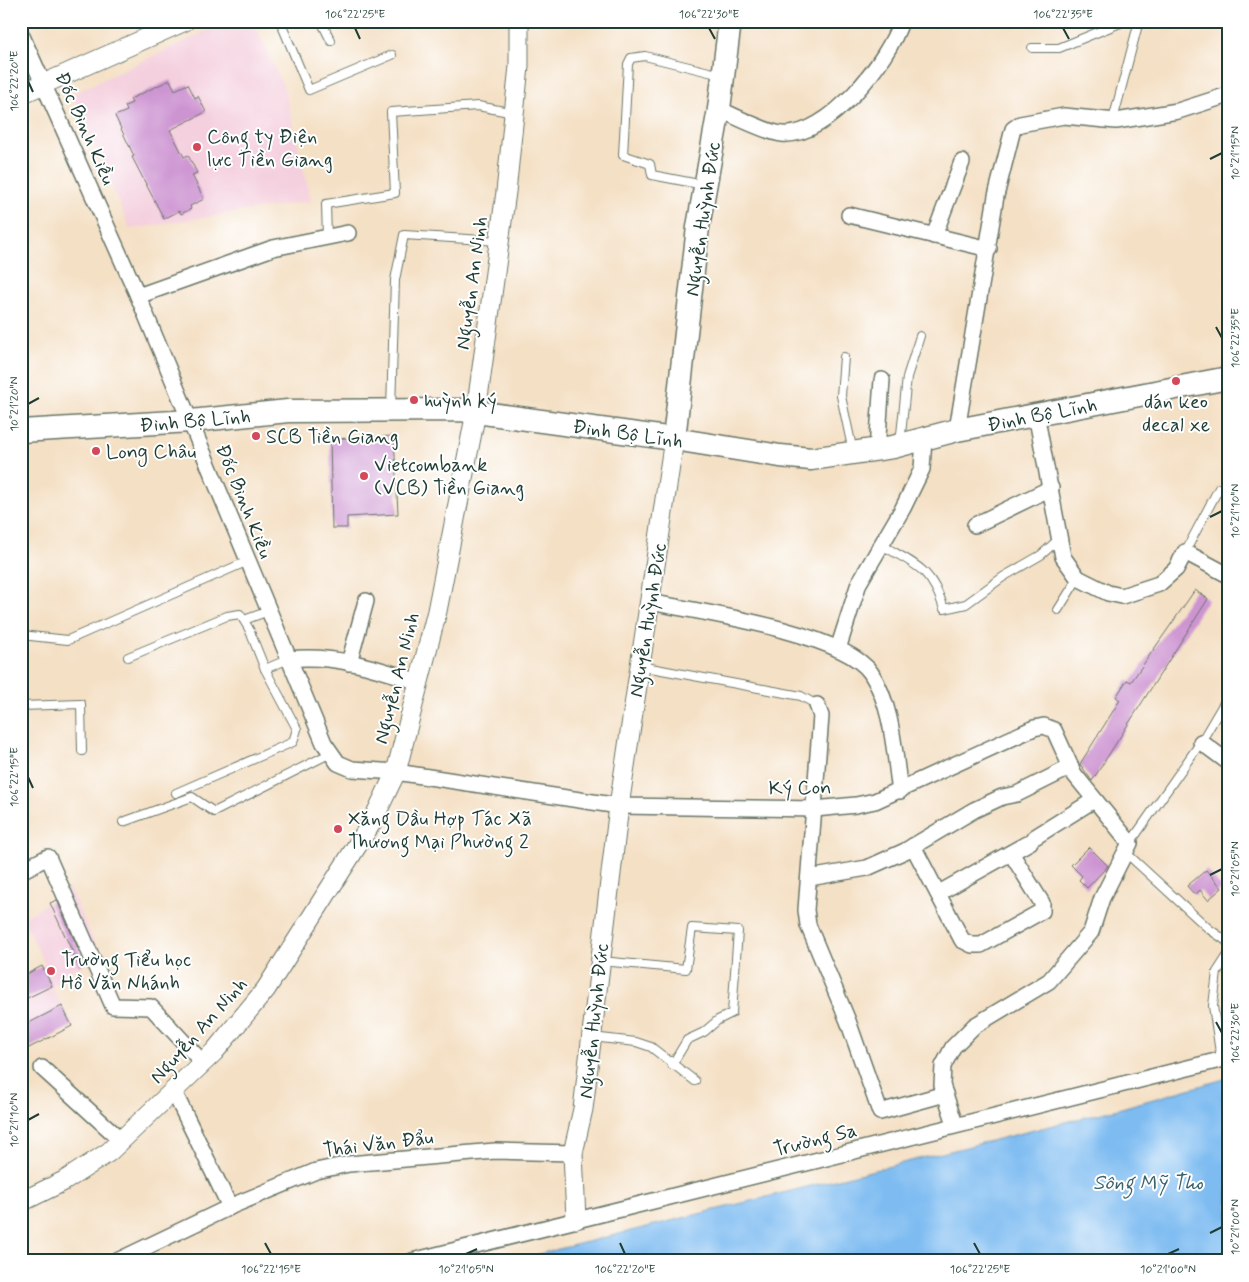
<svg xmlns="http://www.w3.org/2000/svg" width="1249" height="1282" font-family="Mynerve,sans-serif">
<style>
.built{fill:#f4cfdd}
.water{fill:#7dbbf1;stroke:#4e7c92}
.building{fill:#cd94d2}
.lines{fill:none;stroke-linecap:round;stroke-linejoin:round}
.service-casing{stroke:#6a7667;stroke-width:10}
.minor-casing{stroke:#6a7667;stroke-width:18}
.tertiary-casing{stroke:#6a7667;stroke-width:21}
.secondary-casing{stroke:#6a7667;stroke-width:25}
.service{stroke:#fff;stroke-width:8}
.minor{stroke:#fff;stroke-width:15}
.tertiary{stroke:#fff;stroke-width:19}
.secondary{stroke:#fff;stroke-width:22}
.ticks{fill:none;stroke:#1f3d34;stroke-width:2}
.poi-dot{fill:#d1495b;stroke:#fff;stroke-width:2}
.labels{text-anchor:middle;stroke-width:4;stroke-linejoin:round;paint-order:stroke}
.street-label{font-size:20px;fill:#1f3d34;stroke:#fff}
.poi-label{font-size:20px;fill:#1f3d34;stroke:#fff;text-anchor:start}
.water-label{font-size:21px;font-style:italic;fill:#3b636d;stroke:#fff}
.neatline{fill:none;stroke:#1f3d34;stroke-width:2}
.ticks-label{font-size:12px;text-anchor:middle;fill:#1f3d34}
</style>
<rect width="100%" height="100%" fill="#fff"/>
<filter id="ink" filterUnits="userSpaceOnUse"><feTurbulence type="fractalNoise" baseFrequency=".02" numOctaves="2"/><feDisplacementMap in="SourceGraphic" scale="10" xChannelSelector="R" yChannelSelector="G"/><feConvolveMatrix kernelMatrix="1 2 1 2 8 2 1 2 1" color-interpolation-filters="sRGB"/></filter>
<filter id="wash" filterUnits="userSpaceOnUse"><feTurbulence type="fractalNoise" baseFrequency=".0096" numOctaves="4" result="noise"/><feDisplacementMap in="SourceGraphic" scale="20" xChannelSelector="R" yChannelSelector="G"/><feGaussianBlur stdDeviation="1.12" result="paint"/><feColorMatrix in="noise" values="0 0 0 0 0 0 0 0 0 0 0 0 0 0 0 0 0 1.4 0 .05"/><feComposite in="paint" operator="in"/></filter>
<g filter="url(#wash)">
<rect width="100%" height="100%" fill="#f4e0c5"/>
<g class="built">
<polygon points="228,21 253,21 285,90 311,201 130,229 72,94"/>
<polygon points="69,888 101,955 61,975 63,980 52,986 72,1026 21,1052 21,977 45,964 23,919"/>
</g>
<polygon class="water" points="1228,1078 1228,1261 511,1261 1118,1109"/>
<g id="blocks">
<g class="building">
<polygon points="170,80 175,90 188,84 195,98 198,96 206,112 170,130 184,157 188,155 197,173 192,175 204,199 190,206 191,209 181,214 179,211 164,219 132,157 134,156 115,116 127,111 125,106 132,103 130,99"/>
<polygon points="394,436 398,514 347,517 347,528 332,528 330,439"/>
<polygon points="1195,590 1208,599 1092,781 1080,764 1120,700 1116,697 1127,680 1131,682"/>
<polygon points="1089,847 1108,866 1087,888 1079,880 1082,876 1071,865"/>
<polygon points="1206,870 1222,888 1208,900 1200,890 1195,895 1187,886"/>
<polygon points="57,900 84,963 79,966 50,903"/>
<polygon points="42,966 52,986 21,1001 21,977"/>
<polygon points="62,1006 72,1026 21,1052 21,1027"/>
</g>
</g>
</g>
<g filter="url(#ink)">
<use href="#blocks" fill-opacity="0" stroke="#6a7667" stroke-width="1"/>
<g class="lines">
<defs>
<g id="service">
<polyline points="280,21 309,90 392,55"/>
<polyline points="321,21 331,41"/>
<polyline points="1032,48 1059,48 1125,21"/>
<polyline points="1113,120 1139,21"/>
<polyline points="704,185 652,175 650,164 623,155 628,64 631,58 645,56 721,75"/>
<polyline points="327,237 326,204 395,193 391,112 478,106 514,113"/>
<polyline points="844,357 841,396 853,452"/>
<polyline points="391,409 395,280 404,235 499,241"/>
<polyline points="900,444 907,377 920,336"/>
<path d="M880 544C915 565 931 567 944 609L966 604 1003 577 1041 555 1059 539"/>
<polyline points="1185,552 1219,488"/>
<polyline points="1058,610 1078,578"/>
<polyline points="244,620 269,611"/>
<polyline points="21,635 68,640 248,561"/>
<polyline points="128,657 227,616 240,614 249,629 265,669 297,729 293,742 176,793"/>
<polyline points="640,666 801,696 817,705"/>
<polyline points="265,669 289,659"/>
<polyline points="21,706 81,704 82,751"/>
<polyline points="123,822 192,797 214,812 331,753"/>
<polyline points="1130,843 1201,742 1228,696"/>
<polyline points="1124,851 1209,929 1228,942"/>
<polyline points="601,961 686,969 692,928 738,931 732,1013 718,1020 704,1032 687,1040 672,1065"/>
<polyline points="592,1037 636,1042 651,1047 695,1081"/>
<polyline points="1221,1059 1213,1006 1217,972 1228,955"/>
</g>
<g id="minor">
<polyline points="21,34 138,296 324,743 338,763 352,769 396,772 619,806 815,809 856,805 875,801 1034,728 1044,726 1054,730 1074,774 1130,843 1102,898 1091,932 1049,981 974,1026 953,1047 943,1066 942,1085 955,1124"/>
<path d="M719 109C734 116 768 133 782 134 828 138 889 60 901 21"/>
<polyline points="849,215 989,249"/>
<polyline points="934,236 962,162"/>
<polyline points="138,296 273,248 348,233"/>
<polyline points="1036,414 1063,557 1078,578 1108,593 1122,596 1159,584 1176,569 1185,552 1228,575"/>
<polyline points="957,430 996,196 1013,129 1020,124 1064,116 1116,121 1178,111 1228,95"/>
<polyline points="877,450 882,380"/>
<polyline points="975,525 1051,488"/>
<path d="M649 602C697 611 845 633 871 673 893 707 894 752 900 791"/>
<polyline points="838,649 859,583 903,508 922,469 924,439"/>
<path d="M289 659C333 654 376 668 419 682"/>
<polyline points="349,663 366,601"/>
<polyline points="817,705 821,716 806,910 808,925 848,1021 880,1112 945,1094"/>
<polyline points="1201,742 1228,762"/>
<polyline points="1035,837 1094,800"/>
<polyline points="913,846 962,940 972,945 981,945 1042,911 1042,903 1011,853"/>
<polyline points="21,871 48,857 113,1006 151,1007 203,1063"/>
<polyline points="809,878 867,868 905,851 974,810 1002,797 1017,794 1071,767"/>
<polyline points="939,893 1030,842"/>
<polyline points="42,1068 122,1141"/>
<polyline points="174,1092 230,1207"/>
<polyline points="117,1261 234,1205 316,1171 349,1164 495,1151 573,1153"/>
<polyline points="412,1261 1228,1058"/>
</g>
<g id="tertiary">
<polyline points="21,94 185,21"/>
<polyline points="21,1202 64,1181 109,1152 214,1052 266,989 372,822 396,772 437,611 476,412 506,192 519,66 519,21"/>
<polyline points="576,1219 573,1153 583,1109 619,806 674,439"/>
</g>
<g id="secondary">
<polyline points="21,431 191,421 288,411 461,410 674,439 780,456 811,459 893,447 957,430 1228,378"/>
<polyline points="674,439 698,227 719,109 730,21"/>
</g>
</defs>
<use href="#service" class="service-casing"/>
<use href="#minor" class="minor-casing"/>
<use href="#tertiary" class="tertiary-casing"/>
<use href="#secondary" class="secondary-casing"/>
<use href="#service" class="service"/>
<use href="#minor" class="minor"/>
<use href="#tertiary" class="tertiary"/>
<use href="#secondary" class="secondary"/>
</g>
</g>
<path class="ticks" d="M355 28 360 39M709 28 715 39M1063 28 1069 39M28 81 33 92M1210 159 1222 153M1216 327 1222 338M28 404 39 398M1210 517 1222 511M28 777 33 788M1210 875 1222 869M1216 1022 1222 1033M28 1120 39 1114M1210 1233 1222 1227M265 1243 271 1254M620 1243 625 1254M974 1243 980 1254M466 1254 477 1249M1168 1254 1179 1249"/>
<g class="poi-dot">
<circle cx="197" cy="147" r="5"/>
<circle cx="1176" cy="381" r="5"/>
<circle cx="414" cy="400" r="5"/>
<circle cx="256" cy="436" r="5"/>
<circle cx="96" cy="451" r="5"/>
<circle cx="364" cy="476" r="5"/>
<circle cx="338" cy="829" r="5"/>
<circle cx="51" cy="971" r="5"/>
</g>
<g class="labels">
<g class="street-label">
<text transform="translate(86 128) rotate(66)" y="7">Đốc Binh Kiều</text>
<text transform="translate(702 219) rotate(-82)" y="7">Nguyễn Huỳnh Đức</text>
<text transform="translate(471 283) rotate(-82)" y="7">Nguyễn An Ninh</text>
<text transform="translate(1042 414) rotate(-11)" y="7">Đinh Bộ Lĩnh</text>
<text transform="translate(195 420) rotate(-5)" y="7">Đinh Bộ Lĩnh</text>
<text transform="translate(628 433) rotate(8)" y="7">Đinh Bộ Lĩnh</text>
<text transform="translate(245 501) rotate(68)" y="7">Đốc Binh Kiều</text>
<text transform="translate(647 620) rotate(-81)" y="7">Nguyễn Huỳnh Đức</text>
<text transform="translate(396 678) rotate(-76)" y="7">Nguyễn An Ninh</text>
<text transform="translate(800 787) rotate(-1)" y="7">Ký Con</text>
<text transform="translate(593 1021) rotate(-84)" y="7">Nguyễn Huỳnh Đức</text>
<text transform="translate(198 1030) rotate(-48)" y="7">Nguyễn An Ninh</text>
<text transform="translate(815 1139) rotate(-14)" y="7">Trường Sa</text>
<text transform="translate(378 1143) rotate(-7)" y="7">Thái Văn Đẩu</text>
</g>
<g class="poi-label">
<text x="207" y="143">Công ty Điện<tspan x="207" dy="23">lực Tiền Giang</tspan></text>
<text x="424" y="407">huỳnh ký</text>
<text x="1176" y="408" text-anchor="middle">dán keo<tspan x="1176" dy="23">decal xe</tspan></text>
<text x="266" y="443">SCB Tiền Giang</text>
<text x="106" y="458">Long Châu</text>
<text x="374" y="471">Vietcombank<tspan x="374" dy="23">(VCB) Tiền Giang</tspan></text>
<text x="348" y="825">Xăng Dầu Hợp Tác Xã<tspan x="348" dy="23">Thương Mại Phường 2</tspan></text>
<text x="61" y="966">Trường Tiểu học<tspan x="61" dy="23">Hồ Văn Nhánh</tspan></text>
</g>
<g class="water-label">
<text x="1148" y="1189">Sông Mỹ Tho</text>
</g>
</g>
<rect width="1249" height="1282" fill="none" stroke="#fff" stroke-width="55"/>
<rect x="28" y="28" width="1194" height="1226" class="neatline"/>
<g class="ticks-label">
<text x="355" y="18">106°22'25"E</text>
<text x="709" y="18">106°22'30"E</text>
<text x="1063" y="18">106°22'35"E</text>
<text transform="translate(14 81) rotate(-90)" y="4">106°22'20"E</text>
<text transform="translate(1235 153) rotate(-90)" y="4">10°21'15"N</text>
<text transform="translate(1235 338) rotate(-90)" y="4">106°22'35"E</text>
<text transform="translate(14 404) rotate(-90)" y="4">10°21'20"N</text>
<text transform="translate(1235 511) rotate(-90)" y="4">10°21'10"N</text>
<text transform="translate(14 777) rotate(-90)" y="4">106°22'15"E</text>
<text transform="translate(1235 869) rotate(-90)" y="4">10°21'05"N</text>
<text transform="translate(1235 1033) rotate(-90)" y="4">106°22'30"E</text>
<text transform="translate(14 1120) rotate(-90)" y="4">10°21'10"N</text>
<text transform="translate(1235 1227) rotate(-90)" y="4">10°21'00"N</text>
<text x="271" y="1273">106°22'15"E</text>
<text x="466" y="1273">10°21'05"N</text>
<text x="625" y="1273">106°22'20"E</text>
<text x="980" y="1273">106°22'25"E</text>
<text x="1168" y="1273">10°21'00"N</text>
</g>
</svg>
